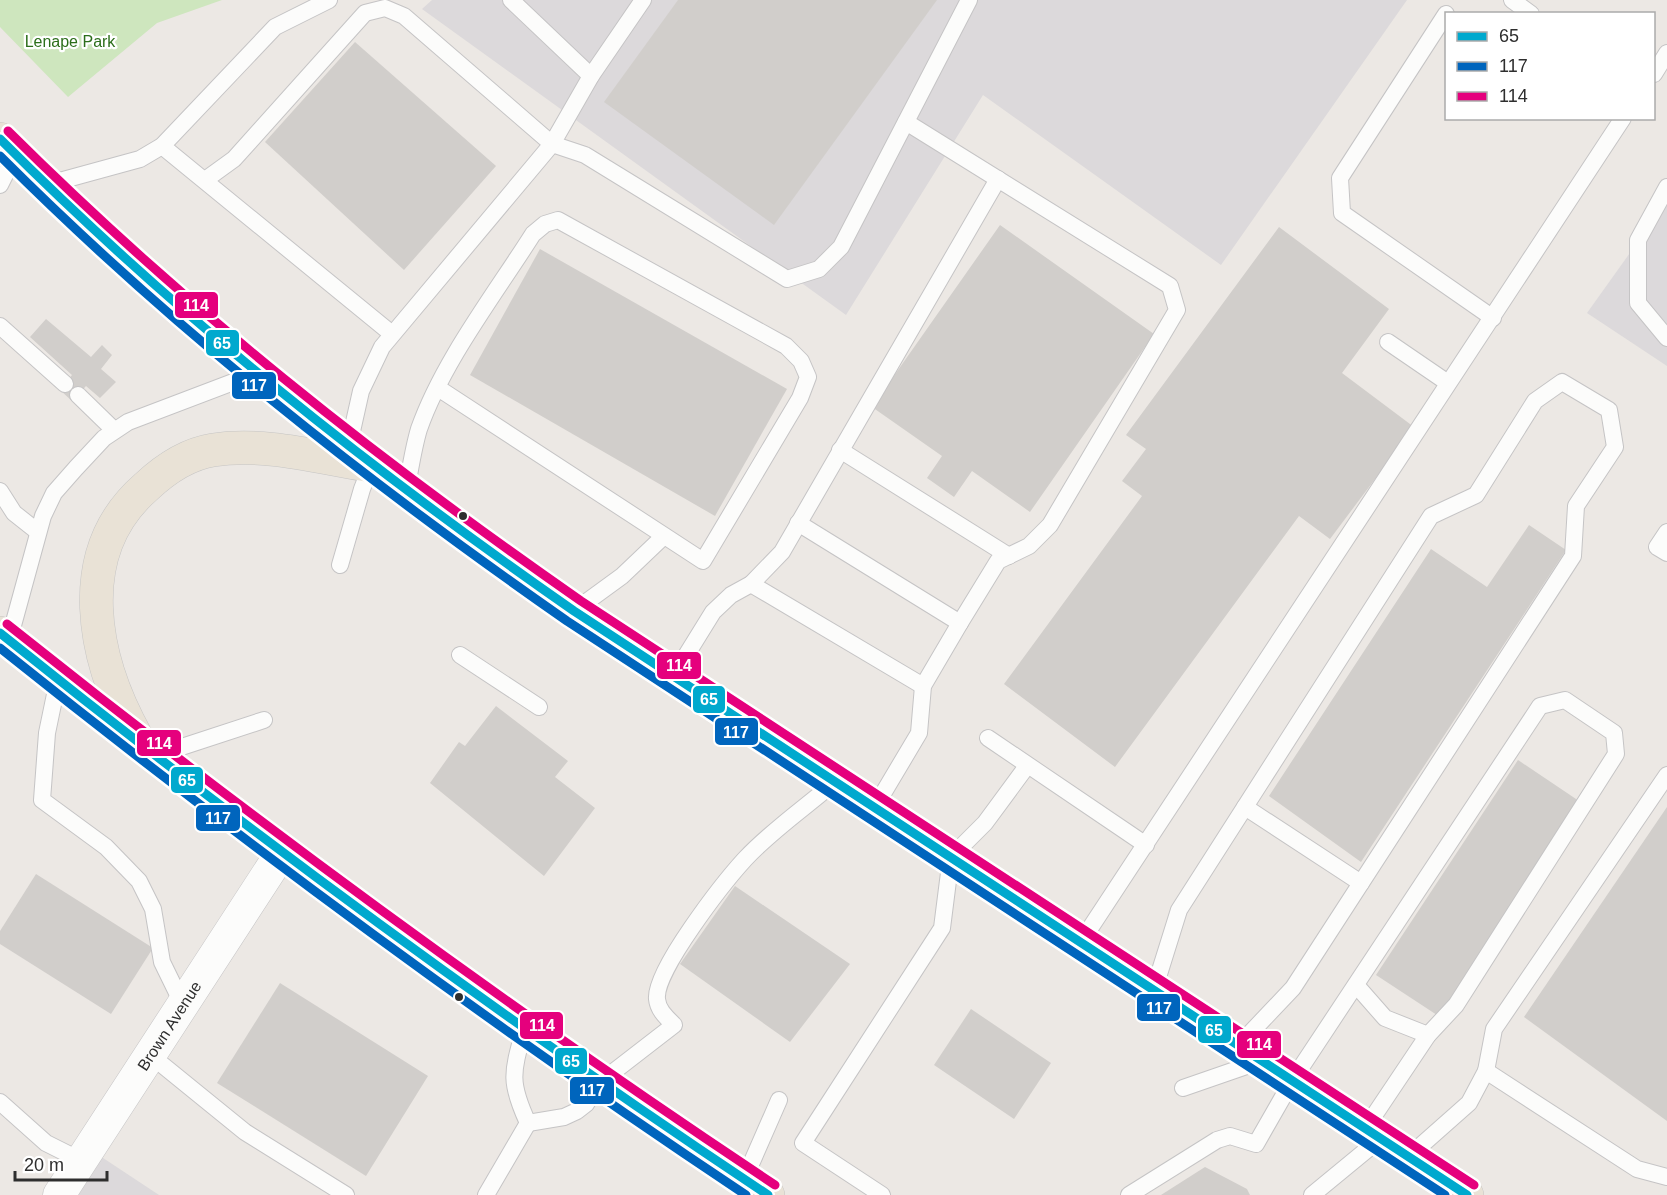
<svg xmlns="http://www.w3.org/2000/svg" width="1667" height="1195" font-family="Arial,sans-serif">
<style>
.industrial{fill:#dcd9db}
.green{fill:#cee6be}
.building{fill:#d1cecb}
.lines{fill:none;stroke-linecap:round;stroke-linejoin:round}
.service-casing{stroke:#c5c4c5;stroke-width:18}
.minor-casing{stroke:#c5c4c5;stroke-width:33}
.trunk-casing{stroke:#c6c5c4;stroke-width:34}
.service{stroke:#fcfcfb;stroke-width:16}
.minor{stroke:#fcfcfb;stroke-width:32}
.trunk{stroke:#e9e2d6;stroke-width:33}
.bus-1-casing{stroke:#fff;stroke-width:14}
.bus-2-casing{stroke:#fff;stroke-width:14}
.bus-3-casing{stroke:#fff;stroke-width:14}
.bus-1{stroke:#00a9ce;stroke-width:9}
.bus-2{stroke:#0065bd;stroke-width:9}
.bus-3{stroke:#e5007d;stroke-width:9}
.bus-dot{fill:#2e2e2e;stroke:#fff;stroke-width:2}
.labels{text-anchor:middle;stroke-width:4.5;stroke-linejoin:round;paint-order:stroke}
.park-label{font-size:16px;fill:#2c6e1b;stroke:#fff}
.street-label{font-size:16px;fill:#2e2e2e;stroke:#fff}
.line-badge{stroke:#fff;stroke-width:2}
.badge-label{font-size:16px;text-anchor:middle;font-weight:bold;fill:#fff}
</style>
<rect width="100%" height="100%" fill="#ece8e4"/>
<g class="industrial">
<polygon points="432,0 1407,0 1221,265 983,95 846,315 422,9"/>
<polygon points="1667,201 1667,366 1587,313"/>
<polygon points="94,1152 159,1195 67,1195"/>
</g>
<polygon class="green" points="0,0 222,0 157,23 68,97 0,27"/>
<g class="building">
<polygon points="678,0 937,0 774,225 604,102"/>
<polygon points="355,42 496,166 404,270 265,142"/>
<polygon points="1000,225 1154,334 1030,512 972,471 954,497 927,478 942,456 872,407"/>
<polygon points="1279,227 1389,309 1342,373 1414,427 1330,539 1299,516 1115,767 1004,684 1142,496 1122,481 1146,449 1126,435"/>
<polygon points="540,249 787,389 715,516 470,375"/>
<polygon points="46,319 91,357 102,345 112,355 101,369 116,382 100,398 86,386 72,401 60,390 72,375 30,337"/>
<polygon points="1529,525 1566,550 1361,862 1269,796 1431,549 1487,587"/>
<polygon points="496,706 568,761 555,777 595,808 544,876 430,783 459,742 465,746"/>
<polygon points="1518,760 1579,801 1440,1017 1376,975"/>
<polygon points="1667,807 1667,1121 1524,1017"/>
<polygon points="36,874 153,948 111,1014 0,944 0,931"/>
<polygon points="735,886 850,964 790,1042 680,964"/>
<polygon points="280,983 428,1076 366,1176 217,1083"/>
<polygon points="971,1009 1051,1063 1014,1119 934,1065"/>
<polygon points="1205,1167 1247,1189 1250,1195 1161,1195"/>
</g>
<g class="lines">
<defs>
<g id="service">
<polyline points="511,0 591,76"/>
<polyline points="643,0 591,76 552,144 585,155 787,279 819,269 841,247 969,0"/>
<polyline points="1512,0 1531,14"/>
<polyline points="1446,14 1340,178 1342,213 1493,318"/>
<polyline points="1654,74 1667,53"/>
<polyline points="162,146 392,334"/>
<polyline points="205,180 234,159 365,13 385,8 404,16 552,144 382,347 361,391 348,449"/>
<polyline points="0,185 15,155"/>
<polyline points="45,185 140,159 162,146 275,27 329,0"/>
<polyline points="1667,187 1638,240 1638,303 1667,338"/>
<polyline points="0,326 65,384"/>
<polyline points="1388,342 1448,383"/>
<polyline points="78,395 114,430"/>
<polyline points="840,450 1009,556"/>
<polyline points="0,491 14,513 38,532"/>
<path d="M406 492C410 471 413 449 419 429 443 361 495 294 533 234L545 224 558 220 786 346 801 361 808 377 800 398 703 561 438 388"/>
<polyline points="798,523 960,623"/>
<polyline points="1667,532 1657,547 1667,553"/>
<polyline points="340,565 362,489 371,466"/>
<polyline points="751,584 923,686"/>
<polyline points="574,611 622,576 664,536"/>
<polyline points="9,640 43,516 54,493 76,468 104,438 128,422 257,373"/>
<polyline points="460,655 539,707"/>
<polyline points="674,675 713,612 731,595 751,584 782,552 998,179"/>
<polyline points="58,680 47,733 42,800 106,847 139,881 153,909 162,962 182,1003"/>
<polyline points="988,738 1146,845"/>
<polyline points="154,756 264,720"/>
<polyline points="1667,775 1494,1029 1486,1071 1637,1169 1667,1177"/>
<polyline points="875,807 919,733 923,686 960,623 998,561 1029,546 1050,525 1177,310 1170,286 906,122"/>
<polyline points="1245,807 1361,883"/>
<polyline points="1081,942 1623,118"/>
<polyline points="1356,985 1385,1018 1428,1035"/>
<polyline points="1154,990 1179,910 1431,516 1476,495 1535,401 1562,382 1609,410 1615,447 1576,506 1573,556 1293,988 1238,1046"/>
<path d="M524 1030C512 1073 509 1082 528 1123"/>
<polyline points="149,1054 245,1132 346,1195"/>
<polyline points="1183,1088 1261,1061"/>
<polyline points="0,1102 46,1143 80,1160"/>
<path d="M528 1123 564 1117 577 1111 586 1104 599 1083 674 1025C666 1017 658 1010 657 999 654 971 724 882 745 859 772 830 806 807 836 781"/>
<polyline points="1408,1157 1469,1103 1486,1071"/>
<polyline points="744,1180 779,1100"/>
<polyline points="486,1195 528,1123"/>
<polyline points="882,1195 803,1143 942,928 951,857 985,823 1027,766"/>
<polyline points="1129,1195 1217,1140 1230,1136 1256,1144 1292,1081 1540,706 1565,700 1614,733 1616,754 1456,1005 1428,1035 1365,1129"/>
<polyline points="1312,1195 1380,1139"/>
</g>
<g id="minor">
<path id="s1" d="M59 1195 280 855"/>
</g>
<g id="trunk">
<path d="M0 139C173 318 370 471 574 611L1467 1195"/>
<path d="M0 633C247 833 502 1021 768 1195"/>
<path d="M137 738C93 660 70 553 146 487 164 470 188 454 213 450 264 442 316 457 366 465"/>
</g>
</defs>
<use href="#service" class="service-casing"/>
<use href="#minor" class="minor-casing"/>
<use href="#trunk" class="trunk-casing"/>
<use href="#service" class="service"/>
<use href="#minor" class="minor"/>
<use href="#trunk" class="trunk"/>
<defs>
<g id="bus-1">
<path d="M0 139C179 318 366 466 574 611L1467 1195"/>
<path d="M0 633C248 832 503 1019 768 1195"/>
</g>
<g id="bus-2">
<path d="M0 156C174 330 366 481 567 621L1445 1195"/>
<path d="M0 648C241 841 489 1024 746 1195"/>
</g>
<g id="bus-3">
<path d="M8 131C187 309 374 457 581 601L1474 1185"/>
<path d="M7 624C255 822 510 1009 775 1185"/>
</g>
</defs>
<use href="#bus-1" class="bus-1-casing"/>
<use href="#bus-2" class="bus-2-casing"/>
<use href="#bus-3" class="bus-3-casing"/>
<use href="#bus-1" class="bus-1"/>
<use href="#bus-2" class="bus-2"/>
<use href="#bus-3" class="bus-3"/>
</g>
<g class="bus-dot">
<circle cx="463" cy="516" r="5"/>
<circle cx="459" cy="997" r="5"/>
</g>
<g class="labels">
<g class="park-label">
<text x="70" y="47">Lenape Park</text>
</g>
<g class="street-label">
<text dy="6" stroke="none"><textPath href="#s1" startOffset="202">Brown Avenue</textPath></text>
</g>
</g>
<g class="line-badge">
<rect x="174" y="291" width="45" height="28" rx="6" fill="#e5007d"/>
<rect x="205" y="329" width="35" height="28" rx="6" fill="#00a9ce"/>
<rect x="231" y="371" width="46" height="29" rx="6" fill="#0065bd"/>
<rect x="656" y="651" width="46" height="29" rx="6" fill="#e5007d"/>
<rect x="692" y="685" width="34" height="29" rx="6" fill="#00a9ce"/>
<rect x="714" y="717" width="45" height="29" rx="6" fill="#0065bd"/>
<rect x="136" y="729" width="46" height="28" rx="6" fill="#e5007d"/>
<rect x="170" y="766" width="34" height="28" rx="6" fill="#00a9ce"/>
<rect x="195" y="804" width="46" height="28" rx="6" fill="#0065bd"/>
<rect x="1136" y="993" width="45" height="29" rx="6" fill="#0065bd"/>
<rect x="519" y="1011" width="45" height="29" rx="6" fill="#e5007d"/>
<rect x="1197" y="1015" width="35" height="29" rx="6" fill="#00a9ce"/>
<rect x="1236" y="1030" width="46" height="29" rx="6" fill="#e5007d"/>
<rect x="554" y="1047" width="34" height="28" rx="6" fill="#00a9ce"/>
<rect x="569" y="1076" width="46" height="29" rx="6" fill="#0065bd"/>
</g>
<g class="badge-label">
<text x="196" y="311">114</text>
<text x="222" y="349">65</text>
<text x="254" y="391">117</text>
<text x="679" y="671">114</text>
<text x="709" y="705">65</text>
<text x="736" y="738">117</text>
<text x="159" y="749">114</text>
<text x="187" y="786">65</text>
<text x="218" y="824">117</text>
<text x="1159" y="1014">117</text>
<text x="542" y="1031">114</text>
<text x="1214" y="1036">65</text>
<text x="1259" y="1050">114</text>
<text x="571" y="1067">65</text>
<text x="592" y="1096">117</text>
</g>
<rect x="1445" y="12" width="210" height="108" fill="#ffffff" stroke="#ababab" stroke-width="1.5"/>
<rect x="1457" y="32" width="30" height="9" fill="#00a9ce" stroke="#ababab" stroke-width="1.5"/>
<text x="1499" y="42" font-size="18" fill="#2e2e2e">65</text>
<rect x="1457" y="62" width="30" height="9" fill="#0065bd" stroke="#ababab" stroke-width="1.5"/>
<text x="1499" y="72" font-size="18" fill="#2e2e2e">117</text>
<rect x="1457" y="92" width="30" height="9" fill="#e5007d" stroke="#ababab" stroke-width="1.5"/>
<text x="1499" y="102" font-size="18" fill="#2e2e2e">114</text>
<path d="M15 1171v9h92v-9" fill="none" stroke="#2e2e2e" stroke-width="3"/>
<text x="24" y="1171" font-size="18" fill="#2e2e2e" stroke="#ffffff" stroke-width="4.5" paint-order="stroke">20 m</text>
</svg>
